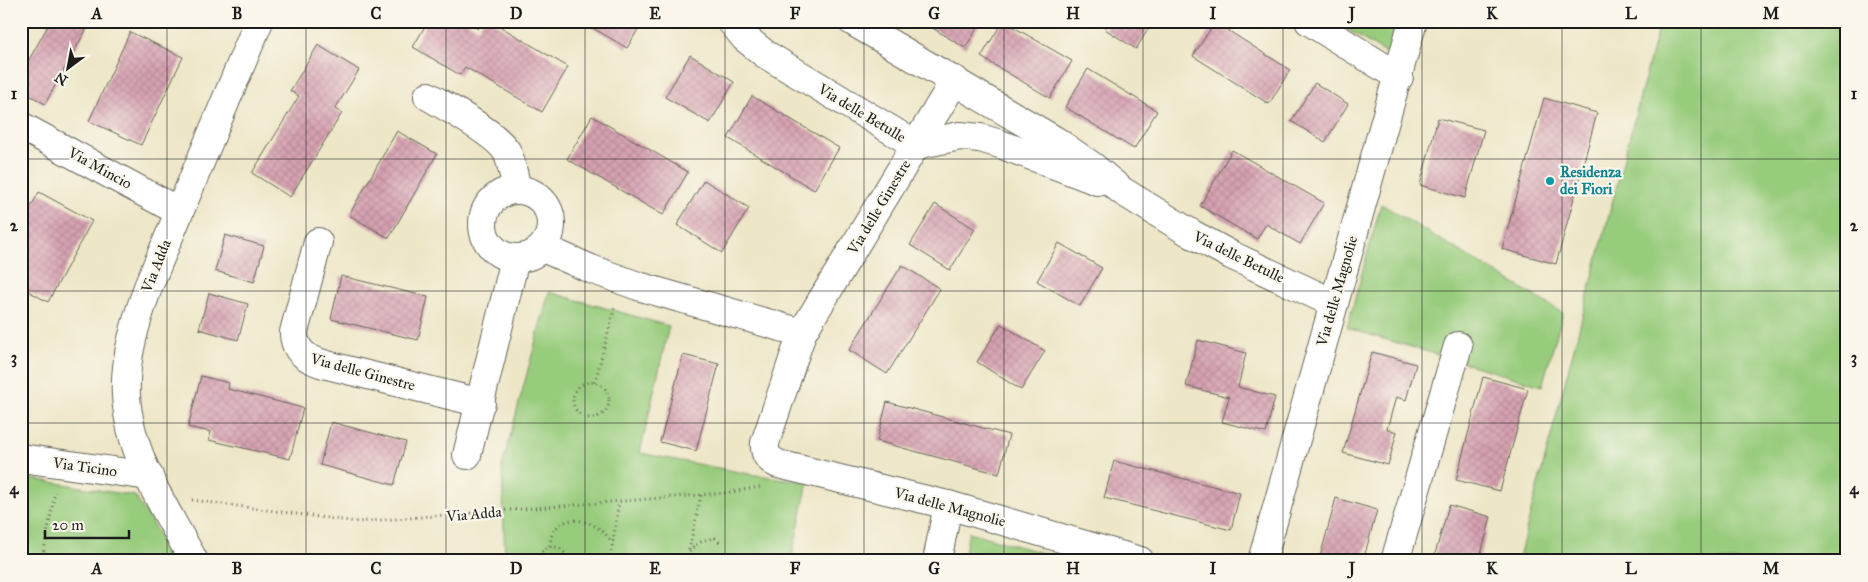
<svg xmlns="http://www.w3.org/2000/svg" width="1868" height="582" font-family="'IM FELL Great Primer',serif">
<style>
.green{fill:#98cc7d;stroke:#5a744c}
.building{fill:url(#building-cross-hatch)}
.lines{fill:none;stroke-linecap:round;stroke-linejoin:round}
.minor-casing{stroke:#656358;stroke-width:30}
.path{stroke:#656358;stroke-width:3;stroke-dasharray:1 4;stroke-linecap:butt}
.minor{stroke:#fff;stroke-width:28}
.grid{fill:none;stroke:#1c1c1c;stroke-width:1;stroke-opacity:0.55}
.culture-dot{fill:#0f9aa8;stroke:#fbf7ec;stroke-width:2}
.labels{text-anchor:middle;stroke-width:4.5;stroke-linejoin:round;paint-order:stroke}
.street-label{font-size:15px;fill:#1c1c1c;stroke:#fbf7ec}
.culture-label{font-size:15px;font-weight:bold;fill:#0d838f;stroke:#fbf7ec;text-anchor:start}
.neatline{fill:none;stroke:#1c1c1c;stroke-width:2}
.grid-label{font-size:16px;text-anchor:middle;font-weight:bold;fill:#1c1c1c}
</style>
<defs>
<pattern id="building-cross-hatch" width="8" height="8" patternUnits="userSpaceOnUse" patternTransform="scale(1.25)"><rect width="8" height="8" fill="#d6a1b1"/><path d="M0 0l8 8M0 8l8-8" fill="none" stroke="#b78a98"/></pattern>
</defs>
<rect width="100%" height="100%" fill="#fbf7ec"/>
<filter id="ink" filterUnits="userSpaceOnUse"><feTurbulence type="fractalNoise" baseFrequency=".02" numOctaves="2"/><feDisplacementMap in="SourceGraphic" scale="10" xChannelSelector="R" yChannelSelector="G"/><feConvolveMatrix kernelMatrix="1 2 1 2 8 2 1 2 1" color-interpolation-filters="sRGB"/></filter>
<filter id="wash" filterUnits="userSpaceOnUse"><feTurbulence type="fractalNoise" baseFrequency=".0096" numOctaves="4" result="noise"/><feDisplacementMap in="SourceGraphic" scale="20" xChannelSelector="R" yChannelSelector="G"/><feGaussianBlur stdDeviation="1.12" result="paint"/><feColorMatrix in="noise" values="0 0 0 0 0 0 0 0 0 0 0 0 0 0 0 0 0 1.4 0 .05"/><feComposite in="paint" operator="in"/></filter>
<g filter="url(#wash)">
<rect width="100%" height="100%" fill="#ede6c7"/>
<g class="green">
<polygon points="1334,21 1399,21 1390,56"/>
<polygon points="1660,21 1847,21 1847,561 1518,561"/>
<polygon points="1381,204 1563,313 1542,386 1347,328"/>
<polygon points="549,292 669,326 640,453 749,474 808,482 791,561 505,561 502,466"/>
<polygon points="21,477 135,496 175,561 21,561"/>
<polygon points="969,532 1070,561 963,561"/>
</g>
<g id="blocks">
<g class="building">
<polygon points="45,21 91,21 45,104 21,90 21,74 49,24"/>
<polygon points="428,21 466,21 478,29 483,21 491,21 568,67 542,112 465,67 460,75 413,47"/>
<polygon points="581,21 643,21 627,48"/>
<polygon points="921,21 982,21 965,48"/>
<polygon points="1003,21 1072,61 1050,98 981,57"/>
<polygon points="1110,21 1153,21 1136,49 1105,29"/>
<polygon points="1215,22 1290,70 1269,104 1193,56"/>
<polygon points="130,32 183,57 141,145 89,121"/>
<polygon points="318,45 359,70 335,109 342,113 290,197 252,173 299,96 290,91"/>
<polygon points="690,55 734,82 710,123 665,97"/>
<polygon points="1088,69 1157,111 1134,149 1065,107"/>
<polygon points="1315,83 1348,104 1325,142 1291,121"/>
<polygon points="752,96 839,148 814,190 728,138"/>
<polygon points="1544,98 1597,113 1556,264 1502,249"/>
<polygon points="592,116 688,172 663,215 567,159"/>
<polygon points="1438,118 1484,130 1465,198 1420,185"/>
<polygon points="397,131 437,154 389,238 349,215"/>
<polygon points="1232,150 1324,203 1300,244 1266,224 1257,239 1200,206"/>
<polygon points="704,180 749,208 722,253 677,225"/>
<polygon points="39,192 92,221 48,302 21,287 21,225"/>
<polygon points="935,204 975,229 950,270 910,245"/>
<polygon points="225,235 264,246 254,282 215,271"/>
<polygon points="1059,243 1102,268 1080,306 1037,281"/>
<polygon points="902,265 940,289 887,374 849,350"/>
<polygon points="341,276 428,297 418,340 331,319"/>
<polygon points="209,293 248,304 238,340 199,329"/>
<polygon points="1001,324 1045,351 1021,390 977,362"/>
<polygon points="1198,340 1246,353 1238,387 1275,397 1266,433 1222,422 1229,397 1186,386"/>
<polygon points="1372,352 1416,364 1406,400 1396,397 1387,429 1397,432 1388,465 1343,453"/>
<polygon points="683,355 719,364 696,451 660,442"/>
<polygon points="201,376 229,383 228,389 303,408 290,459 209,440 211,432 188,427"/>
<polygon points="1483,377 1528,389 1500,491 1456,480"/>
<polygon points="887,402 1009,435 999,474 877,441"/>
<polygon points="331,422 406,442 394,485 320,465"/>
<polygon points="1114,461 1240,493 1231,530 1104,498"/>
<polygon points="1336,498 1377,510 1363,561 1319,561"/>
<polygon points="1449,505 1491,517 1479,561 1433,561"/>
</g>
</g>
</g>
<g filter="url(#ink)">
<use href="#blocks" fill-opacity="0" stroke="#656358" stroke-width="1"/>
<g class="lines">
<defs>
<g id="minor">
<polyline points="731,21 745,38 765,54 916,145 960,136 980,138 1000,144 1097,181"/>
<polyline points="852,21 1056,141 1092,166 1122,191 1192,234 1231,255 1333,303"/>
<polyline points="1309,21 1399,77"/>
<path d="M955 80 802 333 765 443C764 454 768 459 778 464L948 505 1140 561"/>
<path d="M428 96C448 108 496 133 507 152 512 163 514 178 517 189"/>
<polyline points="21,126 178,211"/>
<circle cx="517" cy="224" r="34"/>
<path d="M318 242 294 332C294 353 309 360 327 365L481 403"/>
<polyline points="543,248 591,269 638,286 802,333"/>
<polyline points="467,455 515,259"/>
<polyline points="21,458 149,476"/>
<path d="M194 561C166 510 129 455 126 395 124 359 136 321 148 287L259 21"/>
<polyline points="937,561 948,505"/>
<polyline points="1262,561 1413,21"/>
<polyline points="1395,561 1458,346"/>
</g>
</defs>
<use href="#minor" class="minor-casing"/>
<g class="path">
<polyline points="595,382 615,306"/>
<circle cx="591" cy="400" r="18"/>
<polyline points="192,500 357,522 725,493 760,487"/>
<path d="M550 546C551 516 582 514 602 531 606 534 609 539 613 542"/>
<polyline points="689,550 701,495"/>
<polyline points="42,561 55,492"/>
<path d="M538 561C541 542 564 542 568 561"/>
<polyline points="610,561 619,502"/>
<path d="M685 561C691 546 699 540 715 538L721 544"/>
</g>
<use href="#minor" class="minor"/>
</g>
</g>
<path class="grid" d="M167 21V561M306 21V561M446 21V561M585 21V561M725 21V561M864 21V561M1004 21V561M1143 21V561M1283 21V561M1422 21V561M1562 21V561M1701 21V561M21 159H1847M21 291H1847M21 423H1847"/>
<circle class="culture-dot" cx="1550" cy="181" r="5"/>
<g class="labels">
<g class="street-label">
<text transform="translate(862 113) rotate(31)" y="5">Via delle Betulle</text>
<text transform="translate(100 168) rotate(29)" y="5">Via Mincio</text>
<text transform="translate(879 207) rotate(-59)" y="5">Via delle Ginestre</text>
<text transform="translate(1239 257) rotate(26)" y="5">Via delle Betulle</text>
<text transform="translate(156 266) rotate(-68)" y="5">Via Adda</text>
<text transform="translate(1337 291) rotate(-74)" y="5">Via delle Magnolie</text>
<text transform="translate(363 372) rotate(15)" y="5">Via delle Ginestre</text>
<text transform="translate(85 467) rotate(8)" y="5">Via Ticino</text>
<text transform="translate(950 507) rotate(15)" y="5">Via delle Magnolie</text>
<text transform="translate(474 514) rotate(-5)" y="5">Via Adda</text>
</g>
<g class="culture-label">
<text x="1560" y="177">Residenza<tspan x="1560" dy="17">dei Fiori</tspan></text>
</g>
</g>
<rect width="1868" height="582" fill="none" stroke="#fbf7ec" stroke-width="55"/>
<g transform="translate(68 68) rotate(212)" stroke="#fbf7ec" stroke-width="4" paint-order="stroke">
<path d="M0-4L9 19L0 12L-9 19Z" fill="#1c1c1c"/>
<text y="-8" font-size="14" font-weight="bold" text-anchor="middle" fill="#1c1c1c">N</text>
</g>
<path d="M45 530v8h84v-8" fill="none" stroke="#1c1c1c" stroke-width="2.5"/>
<text x="52" y="530" font-size="15" fill="#1c1c1c" stroke="#fbf7ec" stroke-width="4" paint-order="stroke">20 m</text>
<rect x="28" y="28" width="1812" height="526" class="neatline"/>
<g class="grid-label">
<text x="97" y="19">A</text>
<text x="237" y="19">B</text>
<text x="376" y="19">C</text>
<text x="516" y="19">D</text>
<text x="655" y="19">E</text>
<text x="795" y="19">F</text>
<text x="934" y="19">G</text>
<text x="1073" y="19">H</text>
<text x="1213" y="19">I</text>
<text x="1352" y="19">J</text>
<text x="1492" y="19">K</text>
<text x="1631" y="19">L</text>
<text x="1771" y="19">M</text>
<text x="14" y="99">1</text>
<text x="1854" y="99">1</text>
<text x="14" y="231">2</text>
<text x="1854" y="231">2</text>
<text x="14" y="363">3</text>
<text x="1854" y="363">3</text>
<text x="14" y="494">4</text>
<text x="1854" y="494">4</text>
<text x="97" y="574">A</text>
<text x="237" y="574">B</text>
<text x="376" y="574">C</text>
<text x="516" y="574">D</text>
<text x="655" y="574">E</text>
<text x="795" y="574">F</text>
<text x="934" y="574">G</text>
<text x="1073" y="574">H</text>
<text x="1213" y="574">I</text>
<text x="1352" y="574">J</text>
<text x="1492" y="574">K</text>
<text x="1631" y="574">L</text>
<text x="1771" y="574">M</text>
</g>
</svg>
